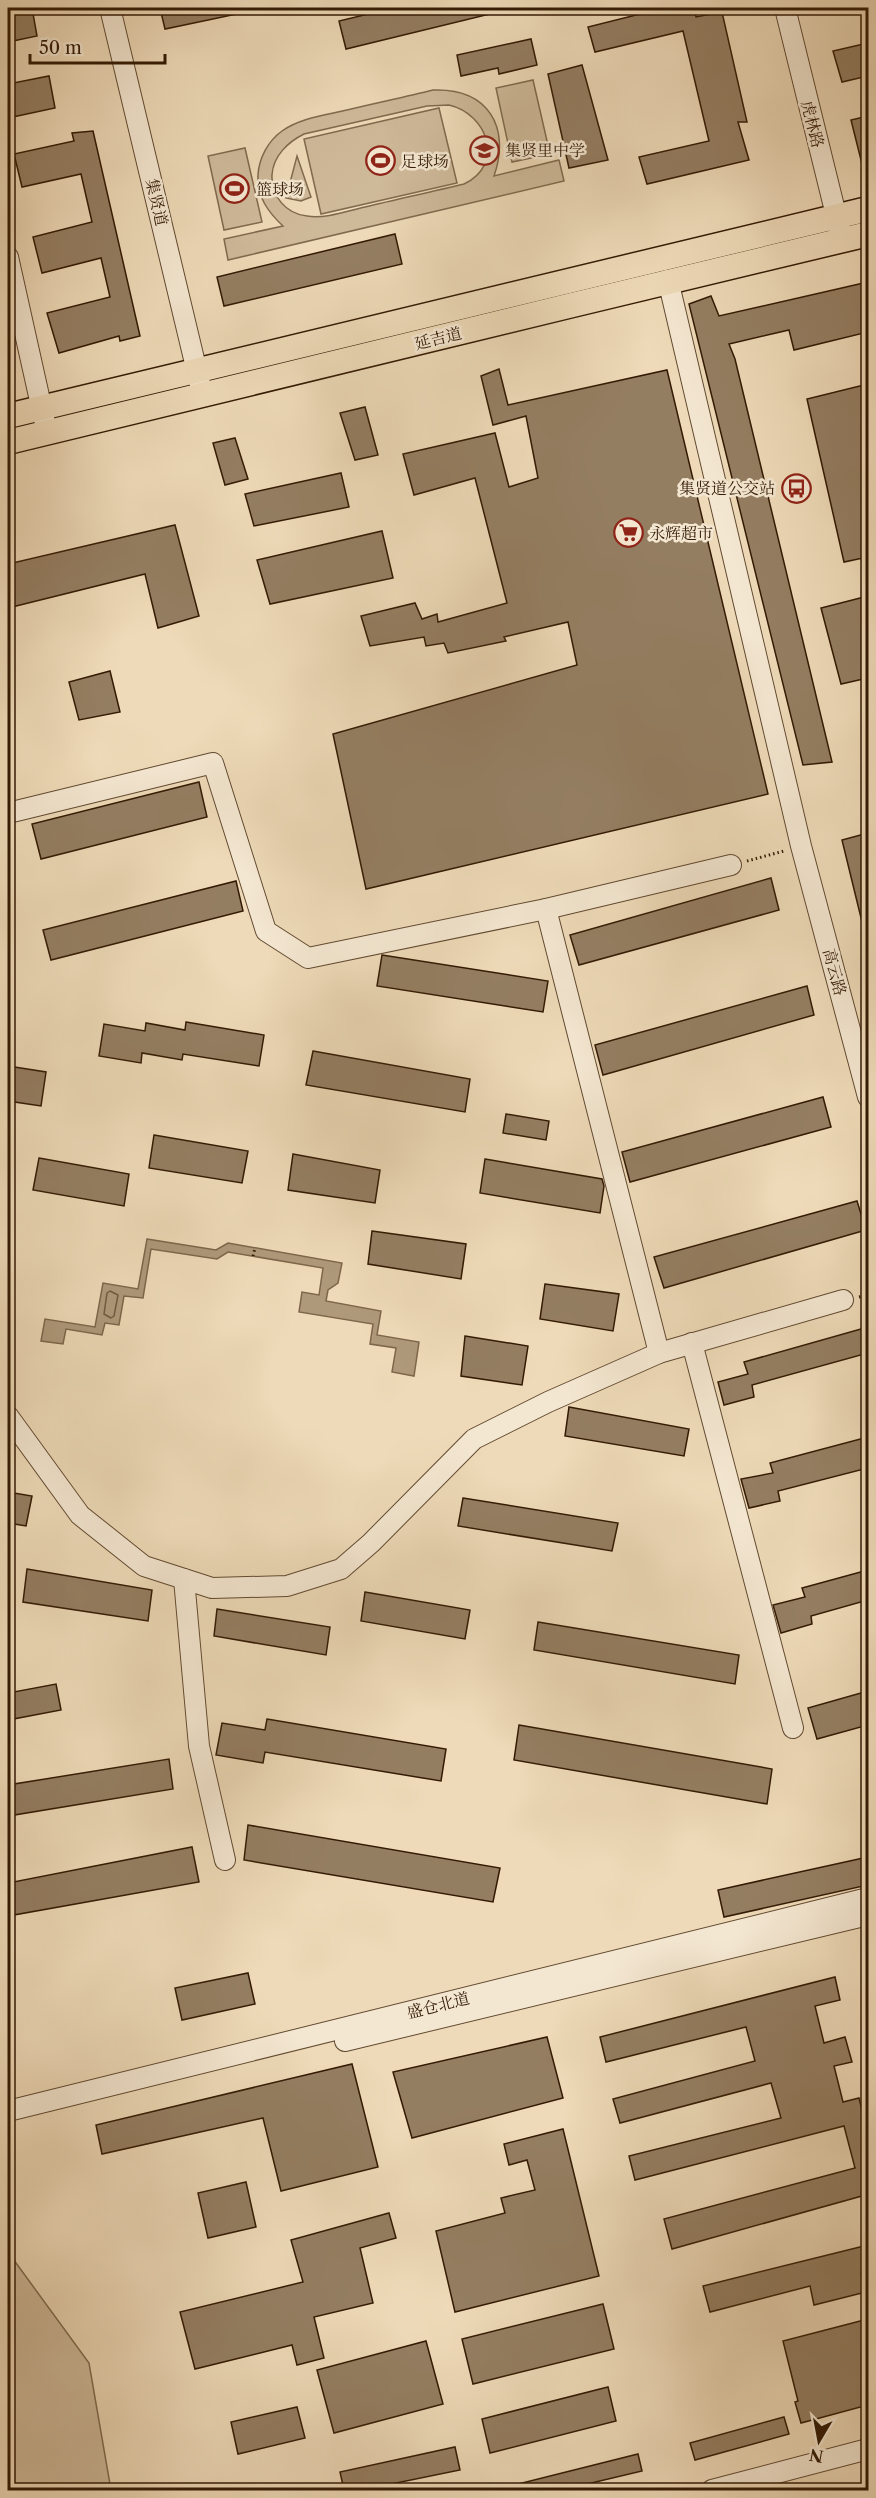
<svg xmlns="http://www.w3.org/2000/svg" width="876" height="2498" font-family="'Libre Caslon Text','Noto Serif SC',serif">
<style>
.green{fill:#ceb999;stroke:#806a4e;stroke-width:1.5;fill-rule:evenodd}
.water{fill:#ae997b;stroke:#7d664b;stroke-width:1.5}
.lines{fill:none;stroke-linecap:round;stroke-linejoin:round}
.shore{stroke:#705a40;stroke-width:1.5}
.building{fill:#947e62;stroke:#331a04;stroke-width:1.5}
.minor-casing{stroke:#624a31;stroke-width:22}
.major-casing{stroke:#331a04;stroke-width:27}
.path{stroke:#331a04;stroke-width:3;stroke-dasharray:1.5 3;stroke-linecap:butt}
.minor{stroke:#f4e7d1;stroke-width:20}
.major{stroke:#eedab8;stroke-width:24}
.labels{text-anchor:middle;stroke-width:5;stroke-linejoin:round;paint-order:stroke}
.street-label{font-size:16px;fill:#331a04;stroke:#f4e7d1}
.poi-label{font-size:16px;fill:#331a04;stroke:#f4e7d1;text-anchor:start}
</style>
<rect width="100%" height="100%" fill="#eedab8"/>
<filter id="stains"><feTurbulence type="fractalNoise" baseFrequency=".00333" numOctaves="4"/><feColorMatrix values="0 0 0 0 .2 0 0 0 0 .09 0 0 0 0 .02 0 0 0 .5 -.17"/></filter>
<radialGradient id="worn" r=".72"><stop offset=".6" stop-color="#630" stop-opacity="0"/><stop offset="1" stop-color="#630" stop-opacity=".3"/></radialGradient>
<g class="green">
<polygon points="533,80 550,154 512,162 496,88"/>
<path d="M433 90C488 88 511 127 494 176L559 160 564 181 228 260 224 239 283 226C268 212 257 197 258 175 259 158 268 141 282 131 300 118 326 115 347 110 376 103 405 97 433 90ZM449 105C488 114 505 165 464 184 431 192 398 199 365 207 347 211 326 219 307 216 286 214 271 196 272 175 273 156 288 142 304 134L427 106Z"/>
<polygon points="439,108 457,183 321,214 304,139"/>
<polygon points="245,148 262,222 224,230 208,156"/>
<polygon points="297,156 311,197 301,201 286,198"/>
<polygon points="8,2252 89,2363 111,2490 8,2490"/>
</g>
<polygon class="water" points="147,1239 216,1250 228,1243 342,1263 338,1283 328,1290 326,1301 381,1311 377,1335 419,1342 414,1376 392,1372 396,1348 370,1344 373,1324 299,1312 302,1292 319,1295 323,1268 228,1252 217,1259 151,1249 143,1298 124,1296 119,1325 105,1323 102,1335 66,1329 63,1344 41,1341 45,1319 95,1327 103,1283 138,1289"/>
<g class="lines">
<polygon class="shore" points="110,1291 118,1295 114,1316 111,1318 104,1314 107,1293"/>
</g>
<g class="building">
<polygon points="8,8 32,8 37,36 8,42"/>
<polygon points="160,8 237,8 237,14 165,29"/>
<polygon points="393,8 493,8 494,13 346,49 339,21"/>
<polygon points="664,8 694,8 696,17 722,12 747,122 738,122 749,160 647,184 639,157 709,141 683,31 595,52 588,27"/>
<polygon points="531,39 537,65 499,74 498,68 461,76 457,55"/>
<polygon points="868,43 868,76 842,82 833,51"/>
<polygon points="582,65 608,160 569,168 548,74"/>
<polygon points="49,76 55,108 8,118 8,84"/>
<polygon points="868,116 868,168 863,168 851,120"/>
<polygon points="93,131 140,336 120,341 119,336 59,353 47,313 110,297 101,258 42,273 33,237 92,222 81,174 22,187 14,154 74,141 72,133"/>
<polygon points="395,234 402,264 224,306 217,277"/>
<polygon points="868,282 868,332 794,350 789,330 729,344 735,359 832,762 803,765 689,304 711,296 719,316"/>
<polygon points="499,369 508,405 667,370 768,794 366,889 333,734 577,665 568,622 504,637 506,641 448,653 444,643 426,646 424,637 370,646 361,616 415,603 422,619 437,614 438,622 507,603 475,478 414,495 403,454 495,433 509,487 538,478 526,416 493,425 481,376"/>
<polygon points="868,384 868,557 844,562 807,399"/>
<polygon points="365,407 378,455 355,460 340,413"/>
<polygon points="235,438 248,479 225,485 213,443"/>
<polygon points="341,473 349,507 254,526 245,494"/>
<polygon points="175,525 199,616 158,628 145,574 8,608 8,564"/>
<polygon points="382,531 393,578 270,604 257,560"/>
<polygon points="868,596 868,678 841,684 821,608"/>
<polygon points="110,671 120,712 79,720 69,682"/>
<polygon points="199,782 207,817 41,859 32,824"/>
<polygon points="868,833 868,925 863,926 842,840"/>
<polygon points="771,878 779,910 579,965 570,935"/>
<polygon points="236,881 243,911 51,960 43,930"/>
<polygon points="382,955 548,981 543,1012 377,986"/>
<polygon points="807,986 814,1015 603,1075 595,1045"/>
<polygon points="186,1022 264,1035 259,1066 183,1054 182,1060 142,1053 141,1063 99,1056 104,1024 145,1031 146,1023 185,1030"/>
<polygon points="313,1051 470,1079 465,1112 306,1085"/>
<polygon points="8,1066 46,1072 41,1106 8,1101"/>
<polygon points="823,1097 831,1127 630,1182 622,1152"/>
<polygon points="506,1114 549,1121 546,1140 503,1133"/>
<polygon points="154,1135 248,1151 242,1183 149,1168"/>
<polygon points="293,1154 380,1170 375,1203 288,1190"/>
<polygon points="39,1158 129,1174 124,1206 33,1190"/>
<polygon points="485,1159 602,1179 604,1186 600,1213 480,1193"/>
<polygon points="857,1201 866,1230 664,1288 654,1257"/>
<polygon points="372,1231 466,1244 461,1279 368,1264"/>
<polygon points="545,1284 619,1294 613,1331 540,1319"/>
<polygon points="868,1327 868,1353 752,1385 754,1397 724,1405 718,1382 748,1374 744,1362"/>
<polygon points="465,1336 528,1346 522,1385 461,1376"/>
<polygon points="569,1407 689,1429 684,1456 565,1436"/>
<polygon points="868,1437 868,1468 778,1491 780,1501 749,1508 741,1479 773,1473 770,1463"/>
<polygon points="8,1492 32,1496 26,1526 8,1523"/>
<polygon points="463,1498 618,1523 612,1551 458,1526"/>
<polygon points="27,1569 152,1590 148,1621 23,1602"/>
<polygon points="868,1570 868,1600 811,1616 812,1624 781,1633 773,1605 805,1597 802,1588"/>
<polygon points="365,1592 470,1610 465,1639 361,1621"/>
<polygon points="217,1609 330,1627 326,1655 214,1636"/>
<polygon points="538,1622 739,1655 735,1684 534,1650"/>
<polygon points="56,1684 61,1710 8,1720 8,1693"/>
<polygon points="868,1691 868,1725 817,1739 808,1708"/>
<polygon points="267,1719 446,1749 441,1781 265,1752 263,1763 216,1755 222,1723 265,1730"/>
<polygon points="519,1725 772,1769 767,1804 514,1760"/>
<polygon points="169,1759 173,1789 8,1816 8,1785"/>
<polygon points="248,1825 500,1868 493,1902 244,1860"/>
<polygon points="192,1847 199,1882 8,1916 8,1883"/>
<polygon points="868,1857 868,1885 724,1917 718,1890"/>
<polygon points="248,1973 255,2004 182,2020 175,1988"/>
<polygon points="835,1977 840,2000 815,2006 824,2043 845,2037 852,2062 834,2066 843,2102 859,2098 868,2135 868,2200 864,2201 862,2196 672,2249 664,2219 855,2168 844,2126 635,2180 629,2156 781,2118 771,2083 620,2123 613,2099 755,2061 746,2027 606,2062 600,2037"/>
<polygon points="547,2037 563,2098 412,2138 393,2072"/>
<polygon points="352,2064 378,2167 281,2191 263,2118 102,2154 96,2125"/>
<polygon points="563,2129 599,2276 455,2312 436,2231 505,2213 501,2198 535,2190 527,2160 509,2165 504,2144"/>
<polygon points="246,2182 256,2227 208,2238 198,2193"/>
<polygon points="389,2213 396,2238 360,2248 373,2303 314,2317 324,2358 297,2365 292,2345 195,2369 180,2312 303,2282 291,2240"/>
<polygon points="868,2245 868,2270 861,2272 866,2292 814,2305 810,2286 710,2312 703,2286"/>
<polygon points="603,2304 614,2349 473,2384 462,2339"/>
<polygon points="868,2319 868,2405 801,2423 795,2402 798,2401 783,2341"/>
<polygon points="426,2341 443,2404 334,2433 317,2370"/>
<polygon points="608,2387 616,2421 490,2453 482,2419"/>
<polygon points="297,2407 305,2438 238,2454 231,2422"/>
<polygon points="784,2417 789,2434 695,2460 690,2443"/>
<polygon points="455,2447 460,2470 362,2490 344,2490 340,2472"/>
<polygon points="638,2454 642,2471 562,2490 515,2490 514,2485"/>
</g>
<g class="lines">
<defs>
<g id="minor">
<polyline points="110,8 200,384"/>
<polyline points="785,8 840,231"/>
<polyline points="8,257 47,432"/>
<polyline points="668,280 801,846 868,1097"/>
<polyline points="8,813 213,763 266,931 308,958 546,909 731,865"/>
<polyline points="546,909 659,1353"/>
<polyline points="692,1343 793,1728"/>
<polyline points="8,1416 80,1515 144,1566 212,1588 287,1586 341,1569 371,1543 474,1439 548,1402 659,1353 843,1300"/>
<polyline points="184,1579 199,1746 225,1860"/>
<polyline points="345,2041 868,1915"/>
<polyline points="8,2111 868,1898"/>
<polyline points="712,2490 868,2449"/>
</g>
<g id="major">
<polyline points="8,416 868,209"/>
<path d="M8 442C295 373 581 302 868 234"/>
</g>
</defs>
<use href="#minor" class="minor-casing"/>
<use href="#major" class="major-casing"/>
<g class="path">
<polyline points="747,861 784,851"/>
<polyline points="253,1256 255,1248"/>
<polyline points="859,1297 868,1295"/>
</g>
<use href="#minor" class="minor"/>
<use href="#major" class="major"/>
</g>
<defs>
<symbol id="school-ring" viewBox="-11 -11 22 22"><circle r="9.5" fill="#f4e7d1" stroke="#8f2418" stroke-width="1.5"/><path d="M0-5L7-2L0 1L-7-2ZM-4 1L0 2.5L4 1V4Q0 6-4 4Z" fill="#8f2418"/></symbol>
<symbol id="stadium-ring" viewBox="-11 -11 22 22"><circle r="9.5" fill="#f4e7d1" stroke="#8f2418" stroke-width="1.5"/><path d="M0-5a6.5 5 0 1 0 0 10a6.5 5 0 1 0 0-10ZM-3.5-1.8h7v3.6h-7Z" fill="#8f2418"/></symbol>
<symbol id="bus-ring" viewBox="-11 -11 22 22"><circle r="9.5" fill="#f4e7d1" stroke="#8f2418" stroke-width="1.5"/><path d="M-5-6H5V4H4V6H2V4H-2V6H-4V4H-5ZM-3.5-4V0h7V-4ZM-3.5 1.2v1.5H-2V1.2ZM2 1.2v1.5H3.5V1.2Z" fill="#8f2418"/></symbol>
<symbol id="supermarket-ring" viewBox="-11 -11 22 22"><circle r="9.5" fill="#f4e7d1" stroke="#8f2418" stroke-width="1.5"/><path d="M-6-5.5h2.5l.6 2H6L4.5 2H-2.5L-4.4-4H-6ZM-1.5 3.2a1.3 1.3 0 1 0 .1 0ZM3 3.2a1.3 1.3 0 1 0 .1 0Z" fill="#8f2418"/></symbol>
</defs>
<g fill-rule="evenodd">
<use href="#school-ring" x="468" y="134" width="33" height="33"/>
<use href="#stadium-ring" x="364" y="144" width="33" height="33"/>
<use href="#stadium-ring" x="218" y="172" width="33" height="33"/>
<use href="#bus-ring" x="780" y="472" width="33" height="33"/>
<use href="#supermarket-ring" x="612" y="516" width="33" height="33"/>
</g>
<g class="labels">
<g class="street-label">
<text transform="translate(813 124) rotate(76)" y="6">虎林路</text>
<text transform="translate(157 202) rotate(77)" y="6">集贤道</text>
<text transform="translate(438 338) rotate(-14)" y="6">延吉道</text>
<text transform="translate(835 972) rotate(75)" y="6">高云路</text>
<text transform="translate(438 2005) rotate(-14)" y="6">盛仓北道</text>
</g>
<g class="poi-label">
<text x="505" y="156">集贤里中学</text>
<text x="401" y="167">足球场</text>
<text x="256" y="195">篮球场</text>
<text x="775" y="494" text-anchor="end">集贤道公交站</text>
<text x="649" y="539">永辉超市</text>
</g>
</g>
<rect width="876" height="2498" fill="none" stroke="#eedab8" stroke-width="30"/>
<rect x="9" y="9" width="858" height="2480" fill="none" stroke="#331a04" stroke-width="3"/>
<rect x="15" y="15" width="846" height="2468" fill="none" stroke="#331a04" stroke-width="1.5"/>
<g transform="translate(819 2441) rotate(190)" stroke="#f4e7d1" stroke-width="4.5" paint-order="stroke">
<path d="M0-4.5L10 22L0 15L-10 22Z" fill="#331a04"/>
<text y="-9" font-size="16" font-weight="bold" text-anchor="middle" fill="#331a04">N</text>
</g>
<path d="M30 54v9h135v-9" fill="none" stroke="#331a04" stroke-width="3"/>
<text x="39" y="54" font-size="18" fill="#331a04" stroke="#f4e7d1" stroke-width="4.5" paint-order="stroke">50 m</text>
<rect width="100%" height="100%" filter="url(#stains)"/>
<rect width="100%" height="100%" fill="url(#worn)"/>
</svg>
